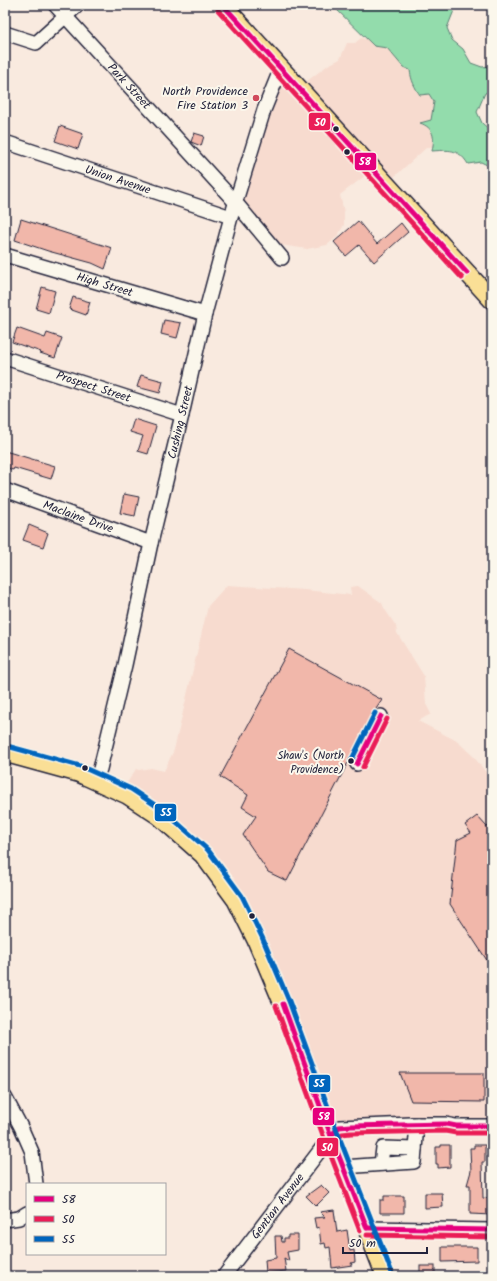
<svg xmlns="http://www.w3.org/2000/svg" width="497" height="1281" font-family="Kalam,sans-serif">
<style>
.built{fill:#f7dbcf}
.green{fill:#93dcac;stroke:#5a7f74}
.building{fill:#f1b7aa;stroke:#22223b}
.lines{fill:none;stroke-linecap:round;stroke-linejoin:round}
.minor-casing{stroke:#22223b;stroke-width:16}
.major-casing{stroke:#22223b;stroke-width:20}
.minor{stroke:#fbf7ec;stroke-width:13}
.major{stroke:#fadf96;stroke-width:17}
.bus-1-casing{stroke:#fbf7ec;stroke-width:8}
.bus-2-casing{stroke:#fbf7ec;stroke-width:8}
.bus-3-casing{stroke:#fbf7ec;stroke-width:8}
.bus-1{stroke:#e5007d;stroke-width:5}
.bus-2{stroke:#ea1d57;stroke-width:5}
.bus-3{stroke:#0065bd;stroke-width:5}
.poi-dot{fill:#d1495b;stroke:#fbf7ec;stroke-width:1.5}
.bus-dot{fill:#22223b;stroke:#fbf7ec;stroke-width:1.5}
.labels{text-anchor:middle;stroke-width:4;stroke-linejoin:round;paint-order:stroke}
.bus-label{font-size:11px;fill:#22223b;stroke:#fbf7ec;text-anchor:end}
.street-label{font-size:12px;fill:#22223b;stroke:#fbf7ec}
.poi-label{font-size:12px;fill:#22223b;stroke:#fbf7ec;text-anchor:end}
.line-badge{stroke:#fbf7ec;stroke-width:1.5}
.badge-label{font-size:11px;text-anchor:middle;font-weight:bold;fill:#fff}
</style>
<rect width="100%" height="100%" fill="#f9eadf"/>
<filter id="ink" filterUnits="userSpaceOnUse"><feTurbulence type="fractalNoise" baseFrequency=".025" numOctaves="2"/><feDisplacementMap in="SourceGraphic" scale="8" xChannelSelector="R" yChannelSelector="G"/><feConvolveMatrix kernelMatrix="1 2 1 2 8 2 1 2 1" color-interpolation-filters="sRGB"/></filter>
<g filter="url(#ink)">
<g class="built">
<polygon points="361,38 367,39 374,46 387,48 403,67 411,71 411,77 414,81 414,87 429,94 434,102 431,120 420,123 428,126 433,134 433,147 426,148 384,186 370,172 340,195 344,212 344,225 336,238 327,245 307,249 268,243 233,211 280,72 298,88 328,65 340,59 347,43 355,43"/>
<polygon points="227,585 305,590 351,595 350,587 358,586 382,603 384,608 396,626 397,633 424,676 426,704 431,714 418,721 457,741 473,756 489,776 492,789 492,1124 328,1126 247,930 195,856 123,789 136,769 139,770 151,768 164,771 174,750 208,606"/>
</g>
<path class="green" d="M332 5H458L455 8 447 28 452 40 463 49 471 63 482 67 492 66V91L485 93 477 112 482 123 492 132V173L489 166 481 162 468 164C458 148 449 150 432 151 435 137 434 128 420 123L431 120 434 102 429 94 420 95C415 88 411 80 410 70L403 67 387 48 374 46Z"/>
<g class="building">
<polygon points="60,126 83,134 78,149 55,141"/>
<polygon points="194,133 204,136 201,146 191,142"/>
<polygon points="21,219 112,248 105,269 92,263 48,251 15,240"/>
<polygon points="358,221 377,244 401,223 408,232 374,262 359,245 346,256 334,242"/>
<polygon points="42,287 55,291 49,313 36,309"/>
<polygon points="73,297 90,302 86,315 69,309"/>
<polygon points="164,320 181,323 177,338 161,334"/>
<polygon points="17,328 45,338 47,333 62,338 55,358 40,353 41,352 12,342"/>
<polygon points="141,375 163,381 160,393 137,387"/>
<polygon points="134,419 156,426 148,454 138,451 143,436 130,432"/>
<polygon points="5,451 55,466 51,479 14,468 13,470 5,467"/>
<polygon points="124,494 139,497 135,516 120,513"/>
<polygon points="29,525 48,533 43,547 23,540"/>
<polygon points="289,649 382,700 374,712 287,881 268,872 243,835 256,816 242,807 248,795 220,777"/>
<polygon points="477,816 487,827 492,824 492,968 450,904 457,840 471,833 465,825"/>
<polygon points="400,1073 484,1073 484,1102 411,1101"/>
<polygon points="441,1145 450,1145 450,1167 438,1168 438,1164 436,1164 436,1147 441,1147"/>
<polygon points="474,1145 485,1145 485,1162 482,1162 483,1198 492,1199 492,1215 470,1214 470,1185 467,1185 471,1171 470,1148 474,1148"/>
<polygon points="321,1185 329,1193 316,1206 306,1196"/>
<polygon points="425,1193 442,1193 443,1207 425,1208"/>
<polygon points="384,1196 404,1196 404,1213 380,1213 380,1200 384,1200"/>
<polygon points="334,1210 337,1232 347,1230 350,1251 354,1250 355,1262 351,1263 352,1265 332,1268 330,1247 326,1248 325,1243 321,1244 319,1227 316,1228 314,1218 325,1217 320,1212"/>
<polygon points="288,1235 298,1235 298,1250 287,1252 289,1261 284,1258 286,1271 266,1273 265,1260 276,1258 275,1236 281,1236 282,1242 284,1242 284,1238 288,1238"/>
<polygon points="442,1247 477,1247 477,1261 442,1262"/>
<rect x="420" y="1266" width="15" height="10"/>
</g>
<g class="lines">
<defs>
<g id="minor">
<path id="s1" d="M55 5 236 203 282 258"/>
<polyline points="5,33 36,43 78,5"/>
<path id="s2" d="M5 142 231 217"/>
<path id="s3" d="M5 255 205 314"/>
<path id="s4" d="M5 358 182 415"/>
<path id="s5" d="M5 490 151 543"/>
<polyline points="357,764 381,716"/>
<path id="s6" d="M95 781 100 769 125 665 151 543 182 415 205 314 231 217 264 110 281 68"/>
<polyline points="5,1097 21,1127 32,1152 36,1184"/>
<polyline points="381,1164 383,1148 415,1149"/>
<polyline points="343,1167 414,1162 417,1124"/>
<polyline points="5,1220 19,1218 27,1213"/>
<polyline points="367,1228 492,1230"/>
<path id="s7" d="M224 1276 331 1136 339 1127 411 1124H446L456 1126H492"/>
</g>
<g id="major">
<polyline points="223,5 492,300"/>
<polyline points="5,753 78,773 127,795 159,816 203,855 236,900 256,940 283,1004 331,1136 385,1276"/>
</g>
</defs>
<use href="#minor" class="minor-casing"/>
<use href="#major" class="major-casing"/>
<use href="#minor" class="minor"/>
<use href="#major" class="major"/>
<defs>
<g id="bus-1">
<polyline points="223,5 467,273"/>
<polyline points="357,764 381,716"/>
<polyline points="283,1004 331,1136 367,1228"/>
<polyline points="331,1136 339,1127 351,1126 446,1124 456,1126 492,1126"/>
<polyline points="367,1228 492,1230"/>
</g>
<g id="bus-2">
<polyline points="218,10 462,278"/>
<polyline points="363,767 387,719"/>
<polyline points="276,1006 324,1138 360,1231"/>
<polyline points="336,1141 342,1134 351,1133 445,1131 456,1133 492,1133"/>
<polyline points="367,1235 492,1237"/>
</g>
<g id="bus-3">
<polyline points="7,746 80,766 131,789 164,811 208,850 242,896 262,937 289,1001 338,1134 392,1273"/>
<polyline points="351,761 375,713"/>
</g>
</defs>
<use href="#bus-1" class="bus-1-casing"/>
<use href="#bus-2" class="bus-2-casing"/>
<use href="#bus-3" class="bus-3-casing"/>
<use href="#bus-1" class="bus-1"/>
<use href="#bus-2" class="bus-2"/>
<use href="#bus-3" class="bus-3"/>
</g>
</g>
<circle class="poi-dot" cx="256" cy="98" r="4"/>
<g class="bus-dot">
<circle cx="336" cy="129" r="3.5"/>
<circle cx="347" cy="152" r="3.5"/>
<circle cx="351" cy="761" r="3.5"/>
<circle cx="85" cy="768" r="3.5"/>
<circle cx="252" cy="916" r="3.5"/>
</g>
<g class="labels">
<g class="bus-label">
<text x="344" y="759">Shaw's (North<tspan x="344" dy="14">Providence)</tspan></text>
</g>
<g class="street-label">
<text dy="4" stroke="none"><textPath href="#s1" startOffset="110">Park Street</textPath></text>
<text dy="4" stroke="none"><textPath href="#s2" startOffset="119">Union Avenue</textPath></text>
<text dy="4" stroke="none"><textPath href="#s3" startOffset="104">High Street</textPath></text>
<text dy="4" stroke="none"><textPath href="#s4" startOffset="93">Prospect Street</textPath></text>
<text dy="4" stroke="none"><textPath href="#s6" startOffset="369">Cushing Street</textPath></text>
<text dy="4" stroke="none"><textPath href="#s5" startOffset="78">Maclaine Drive</textPath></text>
<text dy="4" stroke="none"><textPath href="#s7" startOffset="88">Gentian Avenue</textPath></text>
</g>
<g class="poi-label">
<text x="248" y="95">North Providence<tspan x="248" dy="14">Fire Station 3</tspan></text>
</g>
</g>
<g class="line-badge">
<rect x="308" y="112" width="23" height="19" rx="4" fill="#ea1d57"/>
<rect x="354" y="152" width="23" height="19" rx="4" fill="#e5007d"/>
<rect x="154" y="803" width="23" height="19" rx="4" fill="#0065bd"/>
<rect x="308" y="1074" width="23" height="19" rx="4" fill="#0065bd"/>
<rect x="312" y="1107" width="23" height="19" rx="4" fill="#e5007d"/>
<rect x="316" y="1137" width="23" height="20" rx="4" fill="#ea1d57"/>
</g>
<g class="badge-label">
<text x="320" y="126">50</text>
<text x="365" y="165">58</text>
<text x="166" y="816">55</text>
<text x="319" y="1087">55</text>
<text x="324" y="1120">58</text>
<text x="327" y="1151">50</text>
</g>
<rect width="497" height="1281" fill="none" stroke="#fbf7ec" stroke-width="20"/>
<rect x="10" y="10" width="477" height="1261" fill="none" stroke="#22223b" stroke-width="1.5" filter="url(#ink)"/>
<rect x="26" y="1183" width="140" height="72" fill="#fbf7ec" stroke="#a4a2a5"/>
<rect x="34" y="1196" width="20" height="6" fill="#e5007d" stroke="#a4a2a5"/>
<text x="62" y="1203" font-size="12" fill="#22223b">58</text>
<rect x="34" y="1216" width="20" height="6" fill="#ea1d57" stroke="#a4a2a5"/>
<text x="62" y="1223" font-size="12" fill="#22223b">50</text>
<rect x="34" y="1236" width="20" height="6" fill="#0065bd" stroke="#a4a2a5"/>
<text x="62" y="1243" font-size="12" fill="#22223b">55</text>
<path d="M343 1247v6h84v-6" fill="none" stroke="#22223b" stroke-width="2"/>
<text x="349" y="1247" font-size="12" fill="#22223b" stroke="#fbf7ec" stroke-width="3" paint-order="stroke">50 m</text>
</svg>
